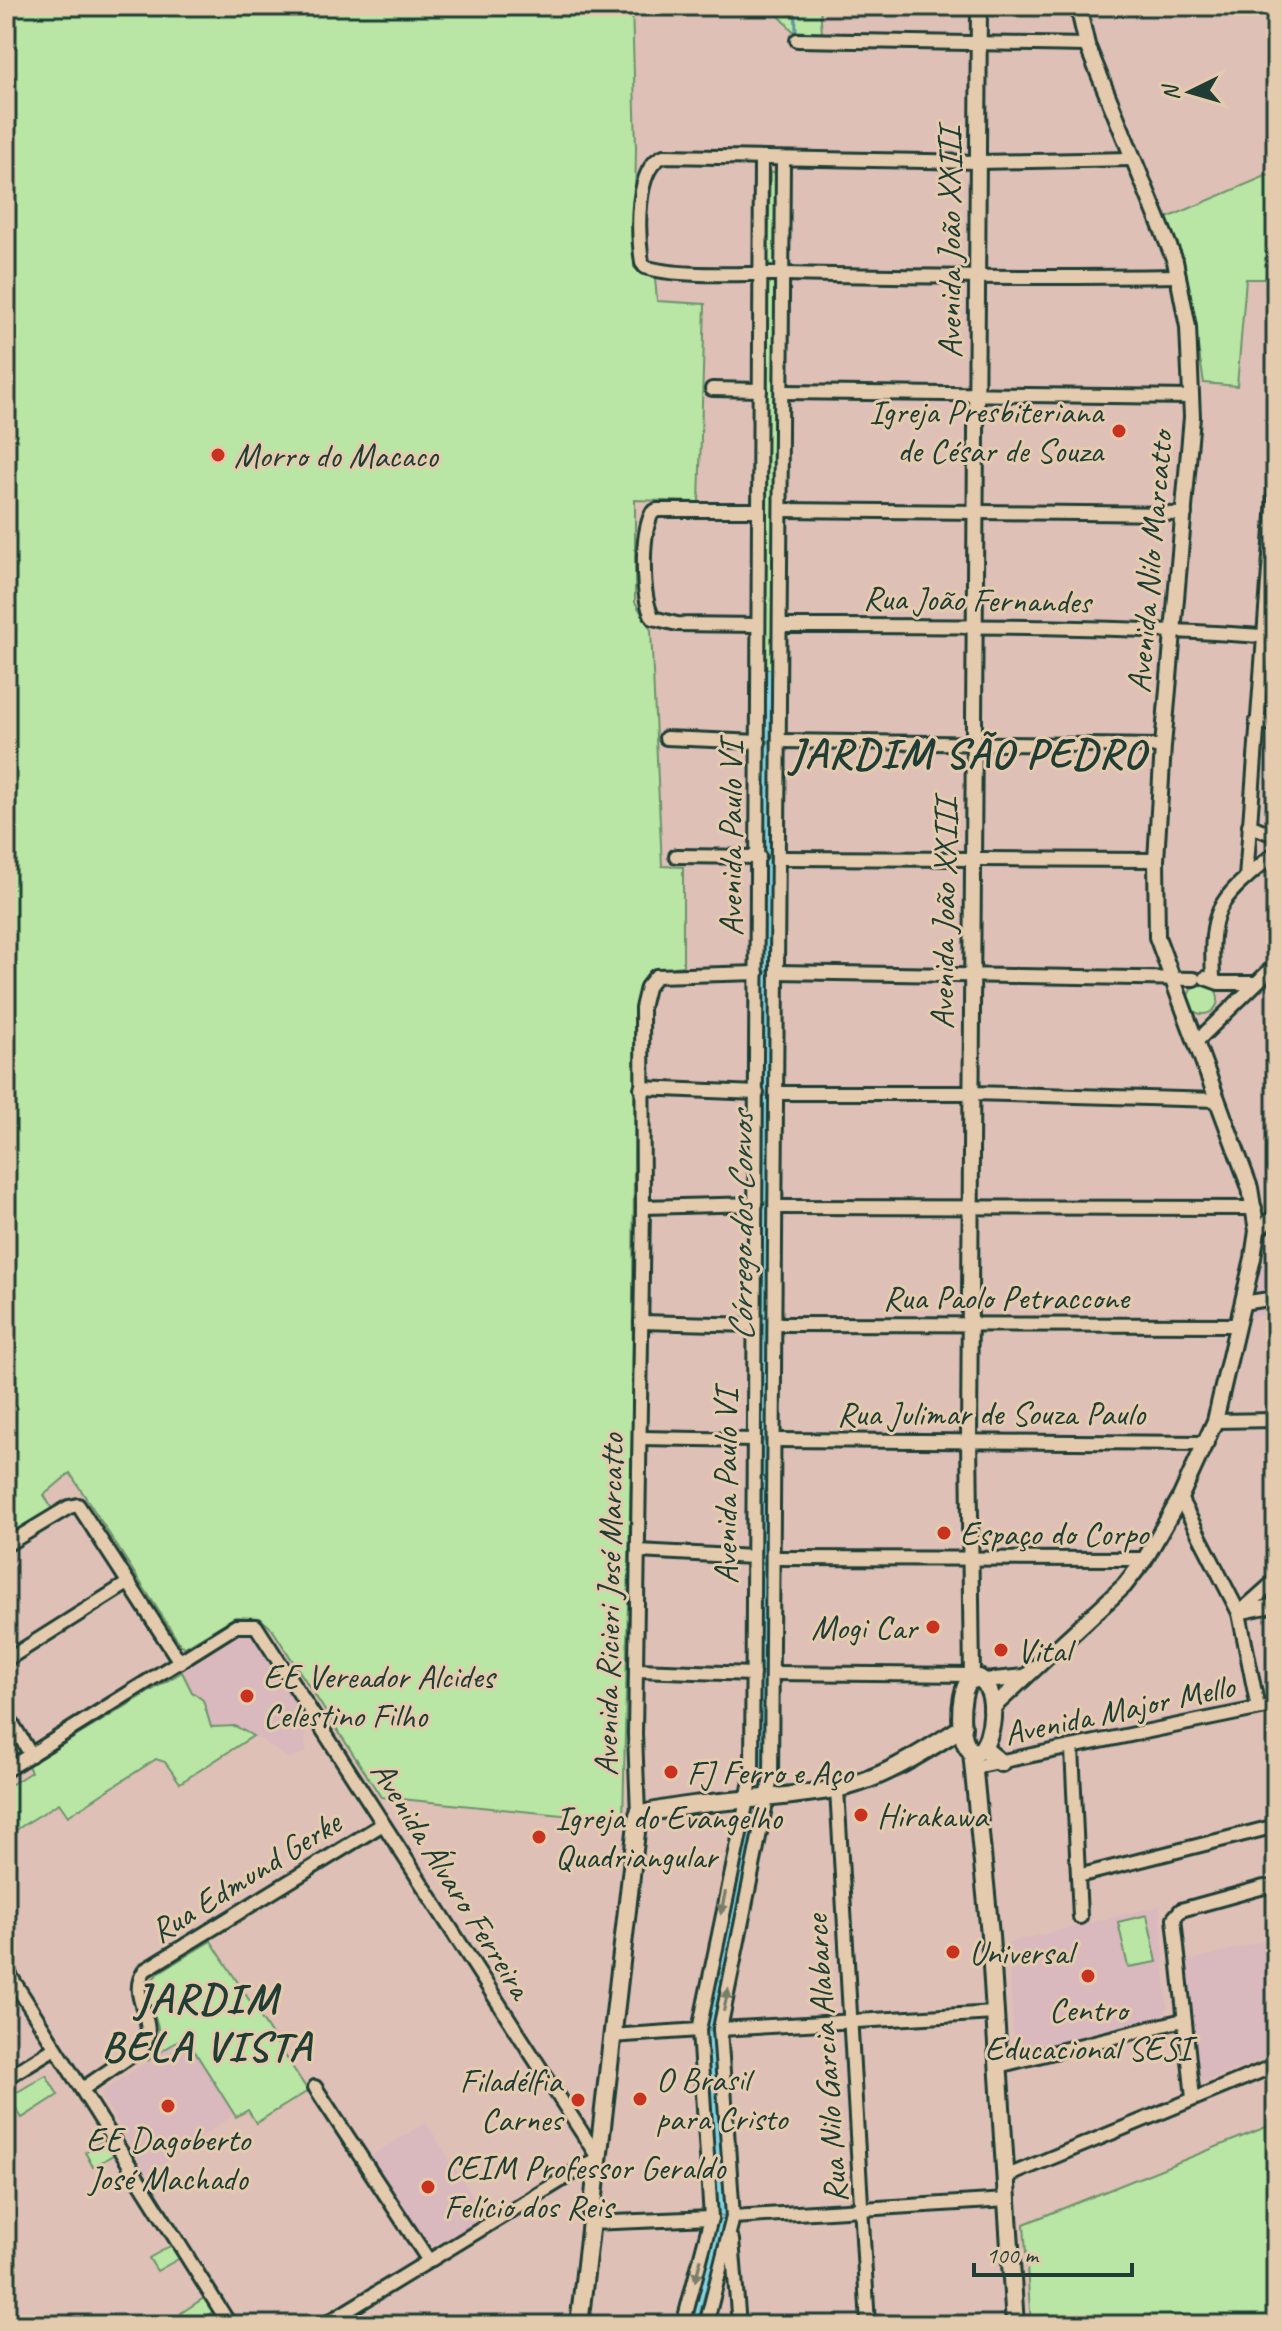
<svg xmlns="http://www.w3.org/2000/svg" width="1282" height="2331" font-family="Caveat,sans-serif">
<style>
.built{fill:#d9b8be}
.green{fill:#b9e6a4;stroke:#6c926c;stroke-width:2}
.water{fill:#86d4e4;stroke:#5d989e;stroke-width:2}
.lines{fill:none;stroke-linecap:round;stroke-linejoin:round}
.stream{stroke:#5d989e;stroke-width:3}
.minor-casing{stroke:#1f3d34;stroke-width:18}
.tertiary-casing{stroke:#1f3d34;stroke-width:20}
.secondary-casing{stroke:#1f3d34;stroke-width:22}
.minor{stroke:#e5cbad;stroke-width:12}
.tertiary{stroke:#e5cbad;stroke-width:14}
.secondary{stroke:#e5cbad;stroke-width:16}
.oneway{fill:#787d6a}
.poi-dot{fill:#c8321e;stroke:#e5cbad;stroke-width:3}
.labels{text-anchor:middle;stroke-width:6;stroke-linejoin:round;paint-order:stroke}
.street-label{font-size:34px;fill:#1f3d34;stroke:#e5cbad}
.poi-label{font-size:34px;fill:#1f3d34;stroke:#e5cbad;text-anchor:start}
.water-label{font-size:36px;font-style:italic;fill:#24453d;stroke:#e5cbad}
.district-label{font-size:42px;font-weight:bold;letter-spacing:2px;fill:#1f3d34;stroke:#e5cbad}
</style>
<rect width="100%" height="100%" fill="#dec0b7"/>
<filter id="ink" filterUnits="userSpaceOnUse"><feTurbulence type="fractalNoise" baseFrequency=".0125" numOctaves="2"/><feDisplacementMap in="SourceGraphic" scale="16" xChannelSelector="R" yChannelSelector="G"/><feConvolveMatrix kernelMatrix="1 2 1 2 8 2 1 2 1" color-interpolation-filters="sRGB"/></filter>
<g filter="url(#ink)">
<g class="built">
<polygon points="1276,1267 1276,1313 1251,1317 1260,1268"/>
<polygon points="247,1631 254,1632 304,1709 306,1753 288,1758 247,1731 226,1724 211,1727 203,1701 192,1693 182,1672"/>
<polygon points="1160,1906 1167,2008 1162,2016 1015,2053 1008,1943"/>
<polygon points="1276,1938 1276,2054 1206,2081 1201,2080 1185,1962"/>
<polygon points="185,2036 234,2114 148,2174 102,2097 102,2092"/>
<polygon points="426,2123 486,2217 437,2243 420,2237 369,2157"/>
</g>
<g class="green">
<path d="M6 6H632L636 147 634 267 641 274 655 278 657 301 705 304 699 502 635 500V602L651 630 662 866 683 867V966C642 969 638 989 635 1027L632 1425 623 1821 381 1797 272 1629 260 1618 235 1617 185 1647 180 1644 70 1473 44 1495 52 1509 6 1538Z"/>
<polygon points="770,6 820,6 822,33 793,31"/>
<polygon points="770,172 776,174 775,267 768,264"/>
<polygon points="1268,175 1276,176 1276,279 1246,279 1237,386 1204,383 1183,256 1167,218"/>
<polygon points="768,279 777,280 772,669 765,669"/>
<circle cx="1203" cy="999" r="15"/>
<polygon points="182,1672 192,1692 203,1700 211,1727 235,1726 253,1736 180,1783 165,1762 156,1759 68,1816 59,1803 6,1836 6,1788 31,1772 28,1766"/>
<polygon points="1147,1915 1157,1962 1128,1967 1118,1922"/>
<path d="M211 1941 308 2091 256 2123 248 2110 236 2117 185 2036 147 2061C175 2024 143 2014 148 1985L158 1973Z"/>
<polygon points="46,2075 58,2095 22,2118 9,2097"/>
<polygon points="1276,2123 1276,2325 1031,2325 1024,2224"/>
<polygon points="107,2138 116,2153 93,2167 85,2152"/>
<polygon points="172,2245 180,2258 157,2271 149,2258"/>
<polygon points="204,2298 213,2312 188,2325 181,2313"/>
</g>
<g class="water">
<polygon points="765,669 772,669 771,741 765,741"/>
<polygon points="772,742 771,855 765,855 765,743"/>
<polygon points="771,857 770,971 764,971 765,858"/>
<polygon points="764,973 770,973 770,1094 764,1095"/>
<polygon points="764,1097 769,1097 769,1201 763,1202"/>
<polygon points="763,1203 769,1203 768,1316 762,1316"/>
<polygon points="762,1318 768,1318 767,1439 762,1439"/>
<polygon points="762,1441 767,1441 767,1562 761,1562"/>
<polygon points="761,1564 767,1564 766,1672 759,1672"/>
<polygon points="759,1675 766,1675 765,1774 763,1783 755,1785"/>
<polygon points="757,1813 712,2028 706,2028 750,1814"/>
<polygon points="713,2030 726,2207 725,2216 718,2216 706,2037 706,2031"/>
<polygon points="717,2219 724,2220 697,2325 690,2325"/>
</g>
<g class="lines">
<polyline class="stream" points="795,6 796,31"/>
<defs>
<g id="minor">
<polyline points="797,40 1087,45"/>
<path d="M1132 159 979 162 664 156C634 167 638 235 642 263L645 267C678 278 747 273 784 274 916 277 1047 278 1179 276"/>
<polyline points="712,389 760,390"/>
<polyline points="784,392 1192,397"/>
<polyline points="782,510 1185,514"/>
<path d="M758 625 677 624 653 618C641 597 641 535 652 513L657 510H759"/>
<path d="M781 626C946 626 1111 625 1276 637"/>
<polyline points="1256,722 1276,724"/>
<polyline points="666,738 759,742"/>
<polyline points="779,741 1163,746"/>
<polyline points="1249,825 1276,836"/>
<polyline points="676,856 759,857"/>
<polyline points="778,858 1156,860"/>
<polyline points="1246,878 1276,476"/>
<polyline points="777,972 1194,979"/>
<polyline points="1205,978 1219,983 1256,983"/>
<path d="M1213 978C1209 903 1220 900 1276 852"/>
<polyline points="1196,1042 1276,964"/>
<polyline points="641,1088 757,1093"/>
<polyline points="778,1093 971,1093 1217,1100"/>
<polyline points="643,1207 756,1204"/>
<polyline points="776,1207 1255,1208"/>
<polyline points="1257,1231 1276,1215"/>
<polyline points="1242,1303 1276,1298"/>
<polyline points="641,1322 754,1325"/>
<polyline points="775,1324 1237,1325"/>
<polyline points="1215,1421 1276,1420"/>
<polyline points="640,1438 753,1440"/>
<polyline points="774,1440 1207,1443"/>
<polyline points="1180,1498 1239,1613 1258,1708"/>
<polyline points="6,1545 69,1507 78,1505 180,1662"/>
<polyline points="638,1551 753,1557"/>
<polyline points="773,1558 1145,1559"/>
<polyline points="1242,1612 1276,1605"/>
<polyline points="1239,1613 1276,1580"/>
<polyline points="6,1660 128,1583"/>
<polyline points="637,1670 753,1674"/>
<polyline points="773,1673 972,1675"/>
<polyline points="6,1713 31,1755"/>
<polyline points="1072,1749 1080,1917"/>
<polyline points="974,1767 1276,1705"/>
<polyline points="6,1770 236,1626 256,1626 597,2156"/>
<polyline points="837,1789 868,2325"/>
<polyline points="638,1815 635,1734 643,1207 642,1008 647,987 656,976 757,973"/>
<polyline points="1078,1876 1276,1826"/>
<polyline points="6,1969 230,2325"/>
<polyline points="720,2029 995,2013"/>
<polyline points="611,2036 699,2030"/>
<polyline points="998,2066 1183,2020"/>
<polyline points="6,2078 55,2048"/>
<polyline points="315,2087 429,2261"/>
<path d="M84 2088 142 2048C161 2021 125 1997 145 1970L383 1824"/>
<polyline points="1193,2098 1174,1918 1181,1910 1264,1887 1276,1888"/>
<polyline points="1005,2177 1276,2065"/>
<polyline points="733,2217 1007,2200"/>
<polyline points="590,2223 711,2218"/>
<polyline points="732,2240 739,2325"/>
<polyline points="324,2325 596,2159"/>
<polyline points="683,2325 711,2218 699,2030 752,1776 761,160"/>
<polyline points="706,2325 733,2217 720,2029 771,1778 783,160"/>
</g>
<g id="tertiary">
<polyline points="972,1679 969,1439 979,6"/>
<polyline points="985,1681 1024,1677"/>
<polyline points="991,1709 1124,1586 1145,1559 1180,1498 1215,1421 1253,1258 1257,1231 1250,1188 1157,937 1156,860 1163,746 1192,417 1188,327 1175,261 1087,45 1078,6"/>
</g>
<g id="secondary">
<path d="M979 1678C999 1689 994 1737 980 1751L972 1752C958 1742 958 1695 969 1681Z"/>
<polyline points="984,1749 1001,1763"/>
<polyline points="972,1752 990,1935 1015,2325"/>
<path d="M579 2325 638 1815C702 1799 770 1801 835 1789 880 1781 925 1751 963 1727"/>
</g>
</defs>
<use href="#minor" class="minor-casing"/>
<use href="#tertiary" class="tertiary-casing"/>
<use href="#secondary" class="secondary-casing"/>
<use href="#minor" class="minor"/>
<use href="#tertiary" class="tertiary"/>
<use href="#secondary" class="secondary"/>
</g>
<defs><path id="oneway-solid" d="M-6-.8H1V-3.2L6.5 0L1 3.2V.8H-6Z" transform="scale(2)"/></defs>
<g class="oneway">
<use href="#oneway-solid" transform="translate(723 1903) rotate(102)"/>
<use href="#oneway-solid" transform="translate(726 2000) rotate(-78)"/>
<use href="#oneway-solid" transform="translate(698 2270) rotate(105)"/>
</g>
</g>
<g class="poi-dot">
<circle cx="1119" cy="431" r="8"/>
<circle cx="218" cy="455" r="8"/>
<circle cx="944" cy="1533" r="8"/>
<circle cx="933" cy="1627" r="8"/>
<circle cx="1001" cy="1650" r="8"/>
<circle cx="247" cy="1696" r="8"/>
<circle cx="671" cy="1772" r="8"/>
<circle cx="861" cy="1815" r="8"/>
<circle cx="539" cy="1837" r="8"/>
<circle cx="953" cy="1952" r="8"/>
<circle cx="1088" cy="1976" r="8"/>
<circle cx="640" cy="2099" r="8"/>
<circle cx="578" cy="2100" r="8"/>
<circle cx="168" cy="2106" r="8"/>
<circle cx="428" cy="2187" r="8"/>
</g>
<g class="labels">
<g class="street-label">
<text transform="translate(949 243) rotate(-90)" y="12">Avenida João XXIII</text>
<text transform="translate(1149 562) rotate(-85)" y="12">Avenida Nilo Marcatto</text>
<text transform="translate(977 599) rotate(1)" y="12">Rua João Fernandes</text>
<text transform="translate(730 839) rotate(-90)" y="12">Avenida Paulo VI</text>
<text transform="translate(943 914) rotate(-89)" y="12">Avenida João XXIII</text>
<text x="1006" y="1309">Rua Paolo Petraccone</text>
<text x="991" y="1425">Rua Julimar de Souza Paulo</text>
<text transform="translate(725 1487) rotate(-90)" y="12">Avenida Paulo VI</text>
<text transform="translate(608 1605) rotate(-89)" y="12">Avenida Ricieri José Marcatto</text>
<text transform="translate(1119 1709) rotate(-12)" y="12">Avenida Major Mello</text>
<text transform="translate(245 1876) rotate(-32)" y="12">Rua Edmund Gerke</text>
<text transform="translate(452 1879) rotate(58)" y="12">Avenida Álvaro Ferreira</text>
<text transform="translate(825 2059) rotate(-94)" y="12">Rua Nilo Garcia Alabarce</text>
</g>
<g class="poi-label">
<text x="1103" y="423" text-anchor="end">Igreja Presbiteriana<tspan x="1103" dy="39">de César de Souza</tspan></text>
<text x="234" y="467">Morro do Macaco</text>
<text x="960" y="1545">Espaço do Corpo</text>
<text x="917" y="1639" text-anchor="end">Mogi Car</text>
<text x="1017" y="1662">Vital</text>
<text x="263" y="1688">EE Vereador Alcides<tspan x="263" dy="39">Celestino Filho</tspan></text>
<text x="687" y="1784">FJ Ferro e Aço</text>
<text x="877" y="1827">Hirakawa</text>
<text x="555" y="1829">Igreja do Evangelho<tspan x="555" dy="39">Quadriangular</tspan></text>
<text x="969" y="1964">Universal</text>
<text x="1088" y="2021" text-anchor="middle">Centro<tspan x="1088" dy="39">Educacional SESI</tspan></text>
<text x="656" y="2091">O Brasil<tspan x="656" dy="39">para Cristo</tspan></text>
<text x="562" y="2092" text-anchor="end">Filadélfia<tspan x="562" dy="39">Carnes</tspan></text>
<text x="168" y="2151" text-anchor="middle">EE Dagoberto<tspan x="168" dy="39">José Machado</tspan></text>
<text x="444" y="2179">CEIM Professor Geraldo<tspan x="444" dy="39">Felício dos Reis</tspan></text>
</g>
<g class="water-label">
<text transform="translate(740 1227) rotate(-90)" y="13">Córrego dos Corvos</text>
</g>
<g class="district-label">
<text x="968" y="767">JARDIM SÃO PEDRO</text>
<text x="207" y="2012">JARDIM<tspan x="207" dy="48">BELA VISTA</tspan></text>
</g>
</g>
<rect width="1282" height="2331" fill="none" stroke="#e5cbad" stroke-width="32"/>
<rect x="16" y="16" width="1250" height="2299" fill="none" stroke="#1f3d34" stroke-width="3" filter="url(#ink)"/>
<g transform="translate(1190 92) rotate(265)" stroke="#e5cbad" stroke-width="6" paint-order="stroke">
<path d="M0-6L14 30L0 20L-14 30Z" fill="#1f3d34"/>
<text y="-12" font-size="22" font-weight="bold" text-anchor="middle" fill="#1f3d34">N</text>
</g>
<path d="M974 2263v12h158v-12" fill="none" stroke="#1f3d34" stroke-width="4"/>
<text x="986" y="2263" font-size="24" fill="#1f3d34" stroke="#e5cbad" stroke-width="6" paint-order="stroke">100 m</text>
</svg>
